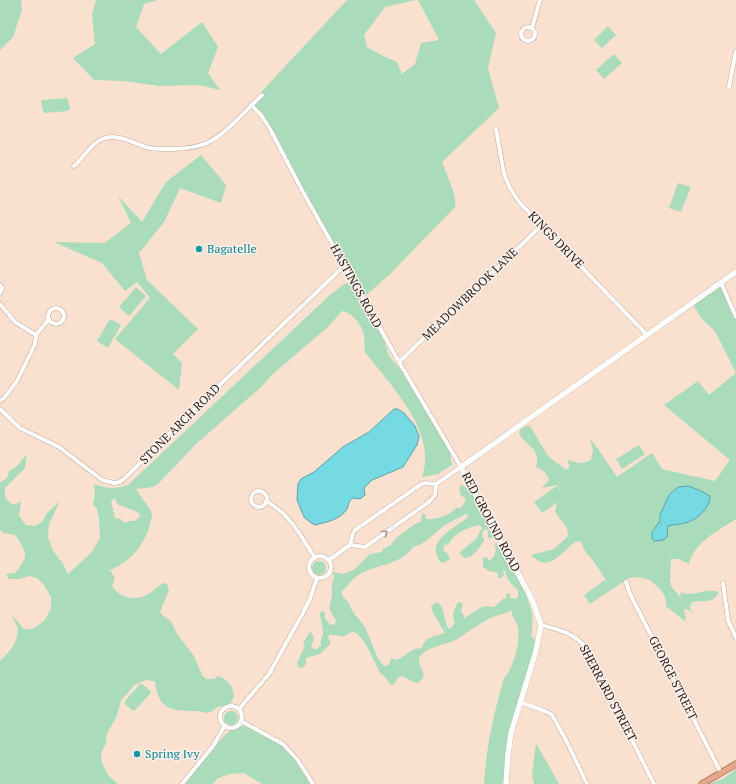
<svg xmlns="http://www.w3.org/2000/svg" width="736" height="784" font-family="'PT Serif',serif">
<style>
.green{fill:#a8dcbb;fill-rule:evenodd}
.water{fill:#76dae3;stroke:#5ea1a6}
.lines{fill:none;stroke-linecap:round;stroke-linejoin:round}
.street-casing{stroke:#c2aa99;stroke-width:5}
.secondary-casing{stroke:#c2aa99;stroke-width:6}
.primary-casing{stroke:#94512f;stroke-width:7}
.street{stroke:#fff;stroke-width:4}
.secondary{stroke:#fff;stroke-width:5.5}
.primary{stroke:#e2a78a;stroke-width:6}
.oneway{stroke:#9d9997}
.culture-dot{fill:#0f9aa8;stroke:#fbf1ea;stroke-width:1.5}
.labels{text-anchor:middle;stroke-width:3;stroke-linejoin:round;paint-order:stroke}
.street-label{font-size:12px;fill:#261d17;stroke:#fbf1ea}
.culture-label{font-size:12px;fill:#0d838f;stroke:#fbf1ea;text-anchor:start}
</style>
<rect width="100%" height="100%" fill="#fae0cf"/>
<g class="green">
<polygon points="0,0 21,0 22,10 13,37 0,50"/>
<polygon points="96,0 158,0 144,4 136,27 161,54 202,22 218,47 208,73 220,90 199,85 159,86 123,81 94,80 73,58 95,44 92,15"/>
<path d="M347 0H416L385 7 364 35 367 47 383 56 397 62 402 74 415 64 421 43 439 40 418 0H474L496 33 488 68 499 108 442 162C446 174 458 196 455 207L389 275 363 298 257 109 251 103Z"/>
<polygon points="608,26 616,35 602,48 594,40"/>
<polygon points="614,54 622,63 604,79 596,70"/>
<polygon points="67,98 68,100 70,109 68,111 45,113 43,111 41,102 42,100"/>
<polygon points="201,155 226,185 221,203 180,188 164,222 139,253 147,280 198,329 173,354 182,363 179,390 115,339 150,298 137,282 125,291 102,263 54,242 105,243 131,223 118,196 142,222 166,182"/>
<polygon points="678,183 691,187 681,212 669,208"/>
<path d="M347 283 354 287 383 337 389 356 403 373 446 444 450 453 452 465 438 474 422 477C438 432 390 385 365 352 364 346 365 341 364 336 363 326 352 312 342 311L329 326 274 373 259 389 196 444 159 483 153 487 136 489C140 497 151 508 152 515 152 518 150 522 150 524 145 545 130 562 110 570L115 578 112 586C120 599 138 602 150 593 155 590 158 586 163 583L167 584 169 590 160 612 163 616 171 621 177 634 194 656 202 675 206 679H214L218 676C229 679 240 694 229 704 225 708 222 705 218 707 215 708 213 711 210 712 205 714 200 711 195 711 170 711 158 709 155 681L146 680 134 685 128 693 121 700 116 718 107 733 106 743 101 754 102 763 108 775 118 784H0V661C9 653 21 639 17 626 15 622 13 618 11 614L24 629H33L44 621 51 609V597L44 585 37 578 29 576 19 579H9L6 574 15 573C30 555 27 553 15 535L4 533 0 530V483L7 478 9 471 17 466 27 454 25 468 5 488C4 497 6 501 14 505L21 501 19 516 26 525 35 526 42 522 46 514 60 501 49 524 48 537 52 549 63 564 68 574 92 552 100 538 99 519 97 509 93 504 95 495 94 484C107 489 115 489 128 485L331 294 343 285ZM115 498 117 504 138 512 140 515 139 518 134 521H129L125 523 120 519 115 518 111 501Z"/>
<path d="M721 283 736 317V519C719 530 693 543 689 564L679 559H671L670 579 671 586 680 597 681 592C694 598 704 587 719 592 714 604 703 600 692 602L690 607 692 612 684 608 686 622 666 606V600L662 591 650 580 639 577 629 578 590 604 584 595 605 580 608 583 594 562 585 551 581 542 578 541 575 542C560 553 549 574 531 555L554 549 568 536 567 528 555 512 557 503 565 497 542 513 534 502 557 486 565 496 557 485 542 488 549 480C547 473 542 469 536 467 541 449 527 446 519 434 520 429 525 425 530 426L548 456 565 469H569V465L567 459C575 463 583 465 591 460L593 451 590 439 598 449 617 477 652 453 662 469 715 481 730 460 664 405 698 381 709 395 736 373 715 331 702 319 692 303Z"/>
<polygon points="136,287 146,296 129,316 119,307"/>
<polygon points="110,319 121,325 108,348 97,341"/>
<polygon points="639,445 645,454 622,469 616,459"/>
<path d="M460 485C469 486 474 497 479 504L478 509 482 510 493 532V537L491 538H488V531L486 529H484L482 534 484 540C480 547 474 557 465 558L461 555 460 552 476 539 482 528 480 525C468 527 454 533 448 545L445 544 443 550 448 554 450 559 445 562 441 563C423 540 457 528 469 516L465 514C458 519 451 521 445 525 434 533 426 544 413 547 401 566 374 564 357 576 352 579 350 584 346 587 344 590 341 590 342 594 342 598 345 598 347 601 350 604 350 608 353 612 356 617 361 621 364 626 371 638 376 659 384 666 389 667 391 662 391 658L396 660 399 659 414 649 422 648C424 637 436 636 445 633L433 613 431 606 436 602C445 604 443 621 449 629L451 628 455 622C451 616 454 607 459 602L463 604 461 611 464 616 463 619 480 608 485 606 494 607 504 598H507L506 594 508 593 510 594V598L516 599 518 597V590C515 587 509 582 508 579 505 574 508 573 503 569V571L504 576 500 578H498V573L489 571 483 567V559L484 557 488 558V561L493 558 496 551 495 550 496 547 494 545 496 543 500 545 529 598 527 600C533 609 534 625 531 635L536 642 528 668 527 675 507 741 504 784H484C486 747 494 713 504 678 514 668 522 638 517 624 515 619 511 616 512 610 506 614 501 614 495 616 484 621 473 628 463 635 459 637 457 640 453 641 444 645 429 647 422 654 411 665 433 671 418 683H415L402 676 397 678 396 682 393 685 390 684 384 676 380 673C376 665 364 637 356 633 351 630 349 634 345 636 340 637 334 634 329 635L328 638 331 643 320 654 306 658V664L302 668 298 667 297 663 305 646 303 643 309 633 311 632C315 638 314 641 311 646L315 650 321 646C319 640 323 638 323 633 323 628 320 618 320 613L322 611 325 613V618L330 625 335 624 336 620C326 607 331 607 332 593 332 587 331 584 334 578L333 572 342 574 346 573 354 570 370 554 382 552 383 549 391 545 395 539 415 524 421 522 422 513 425 514 426 519C434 521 451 514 456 508H461L465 502V498C459 495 459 491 460 485Z"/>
<circle cx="319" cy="568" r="7"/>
<polygon points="140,684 142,684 150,691 151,693 135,710 133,711 125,704 125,701"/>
<circle cx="231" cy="718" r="7"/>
<path d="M245 726 265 734 290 751 313 784H262L244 773 230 774 218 778 213 784H183L225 735C231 730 237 726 245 726Z"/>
<polygon points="536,743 559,784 534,784 532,775"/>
<polygon points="736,769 736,784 710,784 714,782 723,779"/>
</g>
<g class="water">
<path d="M394 409H398L404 413 415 426 419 436 417 445 403 467 372 480 364 488 365 495 360 499 353 498C348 501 349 505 347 509 340 520 326 522 315 525L310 522 304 517 297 500 298 484 301 479 314 472 343 447 369 432Z"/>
<path d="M688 486 699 490 710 496C710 508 697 520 685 523 679 525 674 524 668 526L667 537 663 540 654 541 652 538V532L660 521V515L669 495 678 487Z"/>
</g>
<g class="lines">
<defs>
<g id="street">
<circle cx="528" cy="34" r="7"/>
<polyline points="532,28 540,0"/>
<polyline points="729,87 736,51"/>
<polyline points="251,105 261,115 270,129 304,194 399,362 461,467 436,484 424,483 420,485 355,530 353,533 350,545"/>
<polyline points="496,129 504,174 510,188 519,202 647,335"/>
<path d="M74 166C84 158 90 144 102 139 116 133 131 142 143 146 152 150 161 149 171 149 183 149 195 148 207 143 225 135 247 109 262 95"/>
<polyline points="721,283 736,317"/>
<polyline points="0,285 2,288 0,293"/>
<polyline points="0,304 15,322 36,335"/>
<circle cx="56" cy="316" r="8"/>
<polyline points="399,362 542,225"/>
<polyline points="0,401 4,398 17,381 35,344 36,335 49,319"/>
<polyline points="0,409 20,428 59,447 102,480 114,483 120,482 126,477 183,420 345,265"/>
<circle cx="259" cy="499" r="8"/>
<path d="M266 501C291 515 300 535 315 558"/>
<circle cx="320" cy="567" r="11"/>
<polyline points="329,560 350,545 365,547 429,502 435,495 436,484"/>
<polyline points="626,582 630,594 721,773"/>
<polyline points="723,583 728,620 736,638"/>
<path d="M541 625C559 630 575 633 586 648L654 784"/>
<polyline points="520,702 545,711 552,715 566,740 587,784"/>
<circle cx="231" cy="717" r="11"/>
<polyline points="239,709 269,674 303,613 310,599 317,578"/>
<polyline points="241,721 283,744 297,759 313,784"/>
<polyline points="182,784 213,746 225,725"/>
</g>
<polyline id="secondary" points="506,784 508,754 511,733 536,651 541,625 534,605 528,592 461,467 736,272"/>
<polyline id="primary" points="702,784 736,764"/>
</defs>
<use href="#street" class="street-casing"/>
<use href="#secondary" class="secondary-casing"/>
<use href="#primary" class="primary-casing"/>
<use href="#street" class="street"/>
<use href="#secondary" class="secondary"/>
<use href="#primary" class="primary"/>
</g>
<defs><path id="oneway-chevron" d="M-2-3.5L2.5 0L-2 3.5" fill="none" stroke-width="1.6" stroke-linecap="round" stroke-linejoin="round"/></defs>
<use class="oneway" href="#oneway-chevron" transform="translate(385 533) rotate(-35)"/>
<g class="culture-dot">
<circle cx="199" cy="249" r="4"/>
<circle cx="137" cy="754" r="4"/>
</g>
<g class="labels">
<g class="street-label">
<text transform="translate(556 240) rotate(46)" y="4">KINGS DRIVE</text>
<text transform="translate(356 286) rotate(61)" y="4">HASTINGS ROAD</text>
<text transform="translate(470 294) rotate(-44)" y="4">MEADOWBROOK LANE</text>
<text transform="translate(180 424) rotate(-45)" y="4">STONE ARCH ROAD</text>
<text transform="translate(491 522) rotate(62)" y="4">RED GROUND ROAD</text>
<text transform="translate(673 678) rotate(63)" y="4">GEORGE STREET</text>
<text transform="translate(608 693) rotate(62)" y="4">SHERRARD STREET</text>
</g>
<g class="culture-label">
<text x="207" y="253">Bagatelle</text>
<text x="145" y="758">Spring Ivy</text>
</g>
</g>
</svg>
